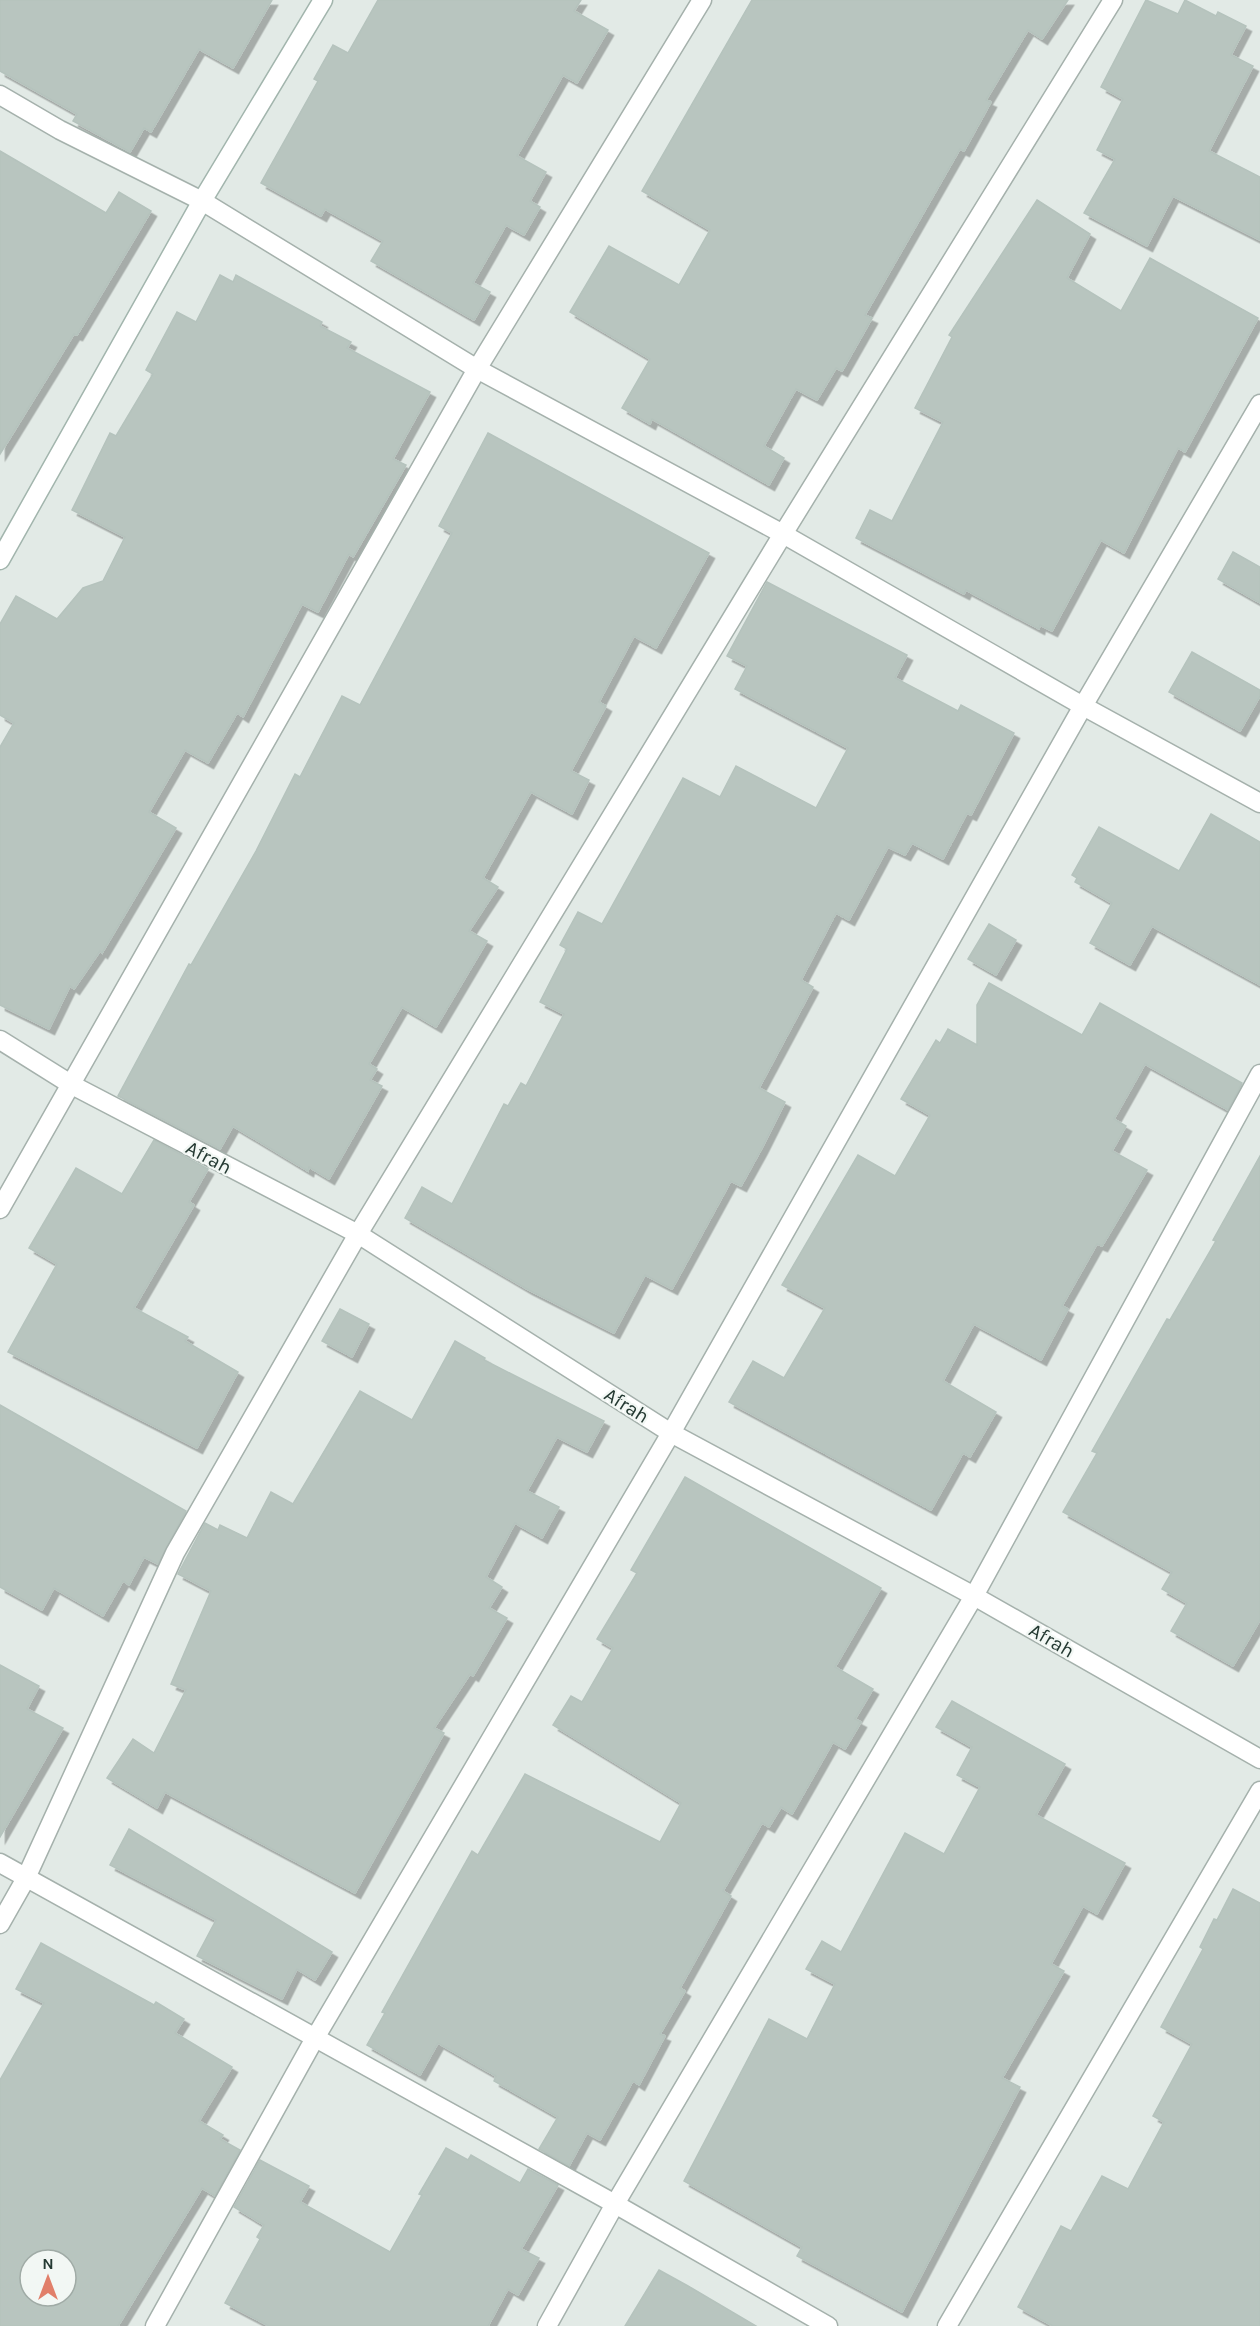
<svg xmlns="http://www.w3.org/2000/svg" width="1260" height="2326" font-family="Karla,sans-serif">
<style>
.building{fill:#b8c5bf;stroke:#b5c3bd;stroke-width:1.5;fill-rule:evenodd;filter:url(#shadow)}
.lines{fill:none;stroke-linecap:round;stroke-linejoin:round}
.street-casing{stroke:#a5b1ac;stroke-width:21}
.secondary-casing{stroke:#a2b5ad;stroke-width:21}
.street{stroke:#fff;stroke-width:18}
.secondary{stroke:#fff;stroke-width:18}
.labels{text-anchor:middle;stroke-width:4.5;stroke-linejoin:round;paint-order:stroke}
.street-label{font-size:20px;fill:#243932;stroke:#f2f7f4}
</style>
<defs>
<filter id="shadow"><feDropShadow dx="5.5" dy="5.5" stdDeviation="0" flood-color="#0004"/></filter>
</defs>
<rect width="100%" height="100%" fill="#e2eae6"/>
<g class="building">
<polygon points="0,0 272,0 233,68 199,49 151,132 144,128 130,152 73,121 77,114 0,71"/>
<polygon points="378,0 581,0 574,11 608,30 577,83 563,75 517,156 546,172 530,201 540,207 524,235 506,225 473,283 490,292 474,320 371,261 383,241 325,209 321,216 261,183 318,81 314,79 333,45 348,53"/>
<polygon points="752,0 1068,0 1042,39 1028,30 986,100 991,102 964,151 960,149 865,315 872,318 842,371 836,368 817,400 796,389 764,446 784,458 769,485 652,419 650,424 622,408 650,359 570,312 609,246 679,285 710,230 642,191"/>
<polygon points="1146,0 1178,14 1185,0 1216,16 1218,12 1246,26 1231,55 1253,66 1209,151 1260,177 1260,240 1173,196 1147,246 1084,213 1115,159 1097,150 1123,99 1101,87"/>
<polygon points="0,151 106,213 119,192 151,211 77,335 74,334 0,454"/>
<polygon points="1037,200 1090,234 1067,278 1121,311 1150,258 1258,318 1185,452 1178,448 1124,553 1101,540 1052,631 1040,625 1039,629 966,590 964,594 856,538 870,510 892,521 943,422 915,408 952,337 949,335"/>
<polygon points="220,275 233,282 236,275 294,307 322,322 320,326 351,342 347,348 430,392 393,459 406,465 353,557 349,554 318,612 302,604 243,717 237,713 208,763 185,750 149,812 176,828 102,953 100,951 74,989 70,986 49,1029 0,1005 0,747 14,723 0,715 0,624 16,596 57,619 83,588 103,581 125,537 72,510 110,433 116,436 153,374 146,370 177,312 196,322"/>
<polygon points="488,433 709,553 656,648 634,636 599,702 606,706 571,771 589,780 572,814 531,792 483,878 498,887 469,931 487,941 436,1027 402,1007 369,1064 377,1069 370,1080 382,1086 329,1179 309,1167 308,1171 233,1126 220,1149 118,1096 189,964 191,965 256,851 295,774 300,777 342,696 360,705 452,533 439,526"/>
<polygon points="1233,552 1260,567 1260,603 1218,579"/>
<polygon points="767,582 907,655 895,678 958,711 961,705 1014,733 971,815 967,813 943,859 912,843 905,855 888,847 849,920 836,913 801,980 813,987 759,1088 785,1102 762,1148 741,1186 731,1181 672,1289 645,1275 614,1333 527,1289 405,1218 422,1187 452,1204 504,1104 508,1106 521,1083 526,1086 564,1014 540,1002 567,949 560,945 578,912 602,924 683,778 720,797 736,766 816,808 848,748 735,689 747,666 727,656"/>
<polygon points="1192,652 1260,690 1260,696 1240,731 1169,692"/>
<polygon points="1211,814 1260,842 1260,985 1152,926 1130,965 1090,943 1112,903 1075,882 1077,878 1072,875 1099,827 1179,871"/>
<polygon points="989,924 1016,940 996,975 968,959"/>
<polygon points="989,983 1082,1035 1100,1003 1242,1083 1228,1110 1145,1064 1114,1119 1126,1126 1112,1151 1147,1170 1102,1246 1097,1244 1062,1306 1068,1309 1041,1360 974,1324 943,1381 996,1412 970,1457 963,1453 931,1510 729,1402 753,1361 784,1378 825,1308 782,1285 858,1155 895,1176 930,1115 901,1099 936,1040 940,1043 948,1029 977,1045 977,1005"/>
<polygon points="154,1140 208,1169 189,1202 194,1205 134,1308 188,1337 185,1341 238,1372 197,1448 8,1352 57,1264 29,1248 76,1168 122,1194"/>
<polygon points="1260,1156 1260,1620 1233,1666 1171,1631 1187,1603 1162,1589 1172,1572 1063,1512 1097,1453 1092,1451 1167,1319 1170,1320 1216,1241 1213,1240"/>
<polygon points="340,1309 369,1324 352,1357 322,1341"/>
<polygon points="455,1341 485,1358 484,1360 604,1421 587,1452 557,1437 527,1491 559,1507 542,1538 515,1523 486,1577 502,1587 489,1608 507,1618 473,1676 470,1674 434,1728 444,1733 355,1893 165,1792 157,1808 107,1778 133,1739 154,1753 186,1690 171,1684 211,1591 178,1574 205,1523 218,1530 220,1525 247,1538 271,1492 293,1504 360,1391 412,1420"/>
<polygon points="0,1405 186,1511 158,1564 144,1557 129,1585 123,1581 103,1616 54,1588 42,1610 0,1587"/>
<polygon points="685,1477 881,1588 835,1667 873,1689 855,1719 861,1722 845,1749 833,1742 792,1814 781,1807 769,1827 762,1823 723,1891 731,1896 680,1988 685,1991 660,2034 665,2036 639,2085 633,2081 600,2140 587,2133 569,2166 539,2149 558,2117 494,2081 496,2076 438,2043 420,2075 367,2045 385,2013 382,2012 472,1851 478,1855 525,1774 660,1842 681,1803 553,1725 571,1696 582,1702 613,1648 597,1639 637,1573 631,1570"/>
<polygon points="0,1665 39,1686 27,1709 63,1728 0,1837"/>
<polygon points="952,1701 1065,1764 1036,1815 1125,1863 1097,1914 1083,1906 1051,1964 1064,1971 1002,2078 1020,2087 902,2312 797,2256 802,2247 684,2181 769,2019 807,2039 835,1984 806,1969 822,1941 841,1952 905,1833 944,1854 980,1787 957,1775 972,1747 936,1727"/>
<polygon points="129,1829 332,1952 315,1980 297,1969 282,1999 197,1956 216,1920 110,1865"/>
<polygon points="1233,1889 1260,1903 1260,2326 1053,2326 1018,2307 1061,2226 1071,2231 1102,2176 1128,2189 1164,2122 1153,2116 1192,2044 1161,2027 1203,1949 1200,1947 1214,1919 1217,1920"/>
<path d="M41 1943 154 2005 156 2002 184 2019 175 2033 232 2067 199 2121 223 2135 220 2139 240 2150 215 2196 202 2188 118 2326H0V2080L44 2003 16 1989ZM30 2260H66V2296H30Z"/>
<polygon points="446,2148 468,2160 471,2155 520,2183 528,2169 558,2185 521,2249 539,2258 518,2295 508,2289 488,2326 269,2326 225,2303 260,2239 257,2237 264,2225 234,2207 260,2160 309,2186 300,2202 390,2252 422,2195 419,2194"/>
<polygon points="659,2270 688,2286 756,2326 625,2326"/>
</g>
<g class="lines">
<defs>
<g id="street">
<polyline points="0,95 60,130 202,201 477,369 783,534 1083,706 1260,803"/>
<polyline points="0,1040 72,1085 358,1234 671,1433 974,1596 1260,1759"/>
<polyline points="0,1209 477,369 702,0"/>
<polyline points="0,1863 615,2204 828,2326"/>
<polyline points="0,1924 25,1880 175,1553 358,1234 783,534 1113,0"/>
<polyline points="155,2326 315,2038 671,1433 1083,706 1260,404"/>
<polyline points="547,2326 615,2204 974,1596 1260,1074"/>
<polyline points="947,2326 1260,1791"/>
</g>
<polyline id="secondary" points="0,560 202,201 323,0"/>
</defs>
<use href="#street" class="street-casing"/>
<use href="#secondary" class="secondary-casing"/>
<use href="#street" class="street"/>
<use href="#secondary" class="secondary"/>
</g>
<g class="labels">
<g class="street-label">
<text transform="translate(209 1157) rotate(28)" y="7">Afrah</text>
<text transform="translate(627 1405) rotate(32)" y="7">Afrah</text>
<text transform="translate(1052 1640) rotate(30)" y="7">Afrah</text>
</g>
</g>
<g transform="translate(48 2278)"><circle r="28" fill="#f2f7f4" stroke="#a0aba6" stroke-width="1.5"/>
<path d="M0-4.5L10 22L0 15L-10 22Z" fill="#e17f6a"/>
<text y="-9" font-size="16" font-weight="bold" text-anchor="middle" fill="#243932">N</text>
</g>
</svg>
